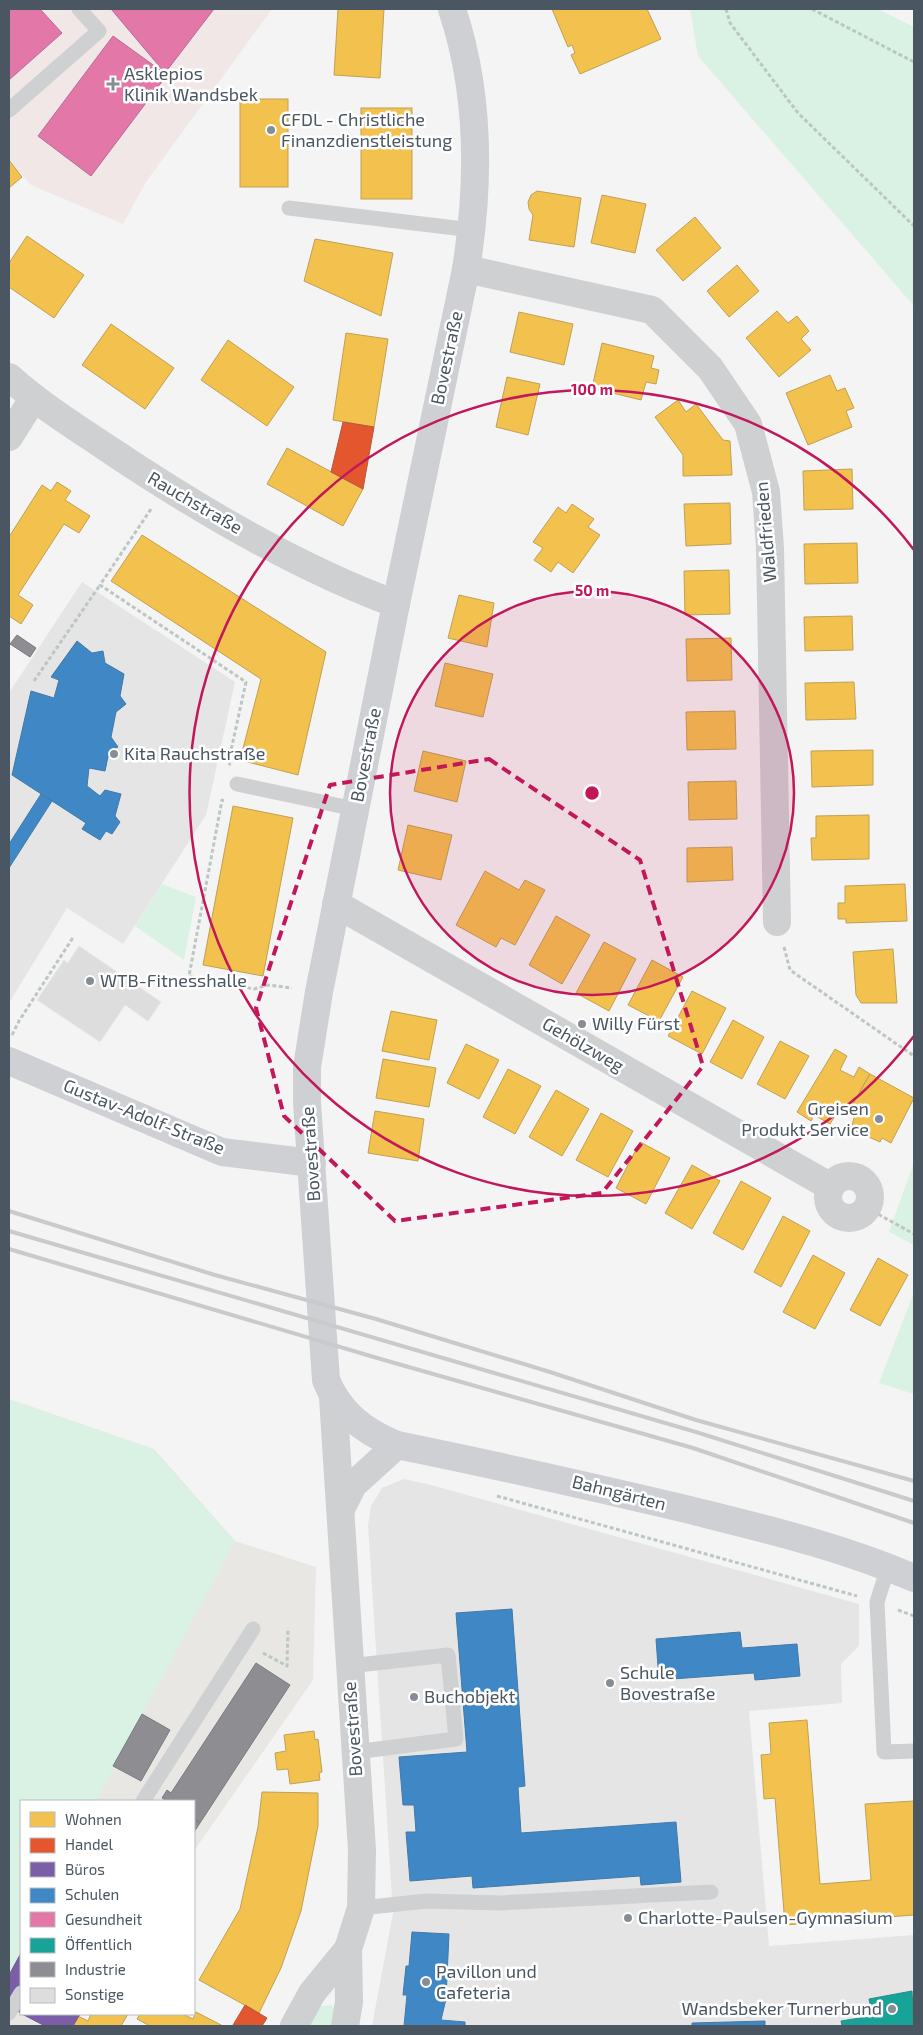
<svg xmlns="http://www.w3.org/2000/svg" width="923" height="2035" font-family="'Exo 2',sans-serif">
<style>
.commercial{fill:#e8e7e3}
.education{fill:#e6e5e6}
.medical{fill:#f1e7e6}
.green{fill:#d9f2e3}
.homes{fill:#f2c14e;stroke:#c0a154}
.shops{fill:#e4572e;stroke:#b6573d}
.offices{fill:#7b5ea7;stroke:#6c5c92}
.schools{fill:#3f88c5;stroke:#4279a7}
.health{fill:#e377a8;stroke:#b56d93}
.public{fill:#17a398;stroke:#268c88}
.industry{fill:#8d8d92;stroke:#797c83}
.building{fill:#ddddde;stroke:#e5e6e7}
.lines{fill:none;stroke-linecap:round;stroke-linejoin:round}
.path{stroke:#bcc7c4;stroke-width:3;stroke-dasharray:4 2.5;stroke-linecap:butt}
.lane{stroke:#ced0d2;stroke-width:15}
.street{stroke:#ced0d2;stroke-width:28}
.secondary{stroke:#ced0d4;stroke-width:28}
.rail{stroke:#c9cacc;stroke-width:4}
.marked{fill:none;stroke:#c2185b;stroke-width:4;stroke-dasharray:10 6;stroke-linejoin:round}
.ring{fill:none;stroke:#c2185b;stroke-width:2.5}
.poi-dot{fill:#868d94;stroke:#fff;stroke-width:2}
.labels{text-anchor:middle;stroke-width:5;stroke-linejoin:round;paint-order:stroke}
.poi-label{font-size:18px;fill:#4a5661;stroke:#fff;text-anchor:start}
.street-label{font-size:18px;fill:#4a5661;stroke:#fff}
.centre{fill:#c2185b;stroke:#fff;stroke-width:2.5}
.ring-label{font-size:15px;text-anchor:middle;font-weight:bold;fill:#c2185b;stroke:#fff;stroke-width:5;stroke-linejoin:round;paint-order:stroke}
</style>
<rect width="100%" height="100%" fill="#f4f4f4"/>
<polygon class="commercial" points="9,1399 154,1449 235,1541 316,1567 313,1680 194,1851 194,1801 21,1801 21,2014 80,2014 72,2026 9,2026"/>
<g class="education">
<polygon points="82,582 235,682 206,815 123,944 67,908 9,1003 9,693"/>
<polygon points="404,1479 431,1485 859,1604 859,1646 841,1664 842,1703 749,1711 769,1946 914,1935 914,2026 372,2026 393,1913 368,1525 371,1506 382,1488"/>
</g>
<polygon class="medical" points="9,9 272,9 146,182 123,224 31,185 9,159"/>
<g class="green">
<polygon points="690,9 878,9 914,27 914,306 698,56"/>
<polygon points="162,884 196,897 184,960 135,926"/>
<polygon points="914,1162 914,1245 889,1232"/>
<polygon points="914,1292 914,1394 879,1383"/>
<polygon points="9,1400 152,1449 235,1541 96,1801 21,1801 21,1953 9,1975"/>
<polygon points="331,2005 339,2013 336,2026 304,2026 314,2007"/>
</g>
<g class="homes">
<polygon points="338,9 384,9 380,78 334,75"/>
<polygon points="552,9 647,9 661,39 580,74 571,55 575,53 572,45 568,47"/>
<rect x="240" y="99" width="48" height="88"/>
<rect x="361" y="108" width="51" height="91"/>
<polygon points="9,160 22,177 9,188"/>
<polygon points="537,191 581,198 574,247 529,240 533,215 529,209 528,202 531,195"/>
<polygon points="602,195 646,204 635,253 591,243"/>
<polygon points="695,217 721,248 683,281 656,250"/>
<polygon points="27,236 84,275 54,318 9,287 9,263"/>
<polygon points="315,239 393,253 381,316 304,281"/>
<polygon points="737,265 759,291 729,317 707,291"/>
<polygon points="777,311 788,323 797,316 809,331 801,339 811,350 779,377 746,338"/>
<polygon points="519,312 573,324 564,365 510,352"/>
<polygon points="111,324 174,368 145,409 82,365"/>
<polygon points="346,333 388,339 374,427 333,420"/>
<polygon points="228,340 294,387 267,426 201,380"/>
<polygon points="602,343 654,356 651,368 659,370 656,384 646,382 641,400 592,388"/>
<polygon points="830,375 837,391 845,388 854,408 846,411 852,427 808,445 786,393"/>
<polygon points="507,377 540,384 528,435 496,427"/>
<polygon points="678,400 686,412 696,404 723,440 730,441 732,475 683,476 683,455 655,417"/>
<polygon points="287,448 363,489 343,526 267,484"/>
<polygon points="852,469 853,509 804,510 803,471"/>
<polygon points="57,482 71,491 65,500 90,516 79,533 64,524 18,595 33,605 21,624 9,616 9,537 42,485 51,491"/>
<polygon points="730,503 731,544 686,546 684,504"/>
<polygon points="572,504 594,519 588,527 600,535 573,573 558,562 551,572 534,560 543,548 533,542 558,507 566,513"/>
<polygon points="142,535 326,652 298,775 240,760 261,679 111,581"/>
<polygon points="857,543 858,583 805,584 804,544"/>
<polygon points="729,570 730,614 685,615 684,571"/>
<polygon points="459,595 494,603 487,647 448,638"/>
<polygon points="852,616 853,650 805,651 804,617"/>
<polygon points="731,638 732,680 687,681 686,639"/>
<polygon points="445,663 493,674 483,717 435,706"/>
<polygon points="854,682 856,719 806,720 805,683"/>
<polygon points="735,711 736,749 687,750 686,712"/>
<polygon points="873,750 873,785 812,787 811,751"/>
<polygon points="423,751 466,761 457,802 414,791"/>
<polygon points="736,781 737,819 689,820 688,782"/>
<polygon points="233,806 293,818 263,976 203,965"/>
<polygon points="869,815 869,859 812,860 811,838 816,838 816,816"/>
<polygon points="408,825 452,835 441,880 398,870"/>
<polygon points="732,847 733,880 687,882 687,848"/>
<polygon points="485,871 519,890 525,880 545,890 515,945 501,938 496,947 456,925"/>
<polygon points="905,884 907,921 846,923 846,919 838,919 838,903 845,903 845,886"/>
<polygon points="556,916 590,935 562,984 529,965"/>
<polygon points="604,942 636,959 609,1011 576,993"/>
<polygon points="893,949 897,1003 861,1003 856,995 853,952"/>
<polygon points="652,960 683,977 659,1021 628,1005"/>
<polygon points="692,991 726,1008 702,1054 668,1036"/>
<polygon points="391,1011 437,1020 429,1060 382,1051"/>
<polygon points="733,1020 764,1037 742,1079 710,1062"/>
<polygon points="780,1041 809,1056 785,1099 757,1084"/>
<polygon points="466,1044 499,1060 479,1099 447,1083"/>
<polygon points="835,1049 847,1056 840,1070 854,1077 859,1067 870,1074 849,1111 841,1106 830,1124 814,1115 811,1121 797,1112"/>
<polygon points="383,1059 436,1068 429,1107 376,1098"/>
<polygon points="508,1069 541,1086 515,1134 483,1117"/>
<polygon points="870,1074 914,1098 891,1143 882,1138 880,1142 851,1129 855,1114 849,1111"/>
<polygon points="556,1090 589,1109 562,1156 529,1137"/>
<polygon points="375,1111 424,1119 418,1161 368,1153"/>
<polygon points="601,1113 633,1131 608,1177 576,1160"/>
<polygon points="640,1142 670,1158 646,1204 616,1188"/>
<polygon points="692,1165 720,1181 692,1229 665,1213"/>
<polygon points="741,1181 771,1198 743,1250 713,1233"/>
<polygon points="783,1216 810,1231 781,1287 754,1272"/>
<polygon points="813,1255 845,1273 815,1329 783,1312"/>
<polygon points="878,1258 908,1275 880,1326 850,1310"/>
<polygon points="807,1720 820,1884 871,1880 865,1804 914,1801 914,1915 785,1925 775,1798 764,1799 761,1755 771,1754 769,1723"/>
<polygon points="314,1731 315,1740 318,1739 322,1772 319,1773 320,1780 290,1784 288,1769 277,1770 275,1753 286,1751 284,1735"/>
<polygon points="262,1792 318,1793 318,1826 301,1911 281,1968 259,2013 199,1980 240,1909 258,1827"/>
<polygon points="196,2012 223,2026 150,2026 137,2019 140,2014 183,2014 193,2019"/>
<polygon points="91,2014 128,2014 121,2026 73,2026 78,2016 88,2021"/>
</g>
<g class="shops">
<polygon points="343,422 374,427 363,489 331,472"/>
<polygon points="245,2005 267,2018 262,2026 233,2025"/>
</g>
<g class="offices">
<polygon points="21,1953 21,2013 9,2006 9,1975"/>
<polygon points="22,2014 80,2014 73,2026 45,2026"/>
</g>
<g class="schools">
<polygon points="77,641 92,653 103,651 105,663 124,674 120,696 126,704 116,712 111,737 118,747 109,752 105,771 89,768 87,786 100,796 105,790 121,794 115,816 120,822 112,834 106,831 100,840 82,829 86,823 12,775 31,691 54,698 59,680 51,677"/>
<polygon points="41,794 52,801 9,868 9,844"/>
<polygon points="512,1609 525,1786 518,1787 521,1833 676,1822 681,1882 641,1885 640,1876 473,1888 472,1876 410,1881 406,1832 416,1832 414,1805 403,1805 399,1757 467,1752 456,1613"/>
<polygon points="740,1632 742,1648 797,1644 800,1676 755,1680 754,1673 659,1680 656,1639"/>
<polygon points="412,1932 449,1934 446,1999 441,2020 465,2022 465,2026 404,2026 407,1995 403,1995 406,1966 409,1966"/>
<polygon points="765,2021 765,2026 692,2026 692,2023"/>
</g>
<g class="health">
<polygon points="9,9 40,9 62,33 9,80"/>
<polygon points="111,9 214,9 165,73"/>
<polygon points="113,36 167,75 91,176 38,136"/>
</g>
<polygon class="public" points="912,1991 914,2026 842,2026 841,2021 872,2016 869,1999"/>
<g class="industry">
<polygon points="17,635 36,648 30,657 10,644"/>
<polygon points="256,1663 290,1685 200,1823 194,1819 194,1801 167,1801 162,1798 167,1790 171,1793"/>
<polygon points="142,1714 170,1730 141,1781 113,1766"/>
<polygon points="194,1819 200,1823 194,1832"/>
</g>
<polygon class="building" points="79,946 161,1002 148,1021 125,1005 100,1042 37,1000 64,960 68,963"/>
<g class="lines">
<g class="path">
<polyline points="726,9 730,23 798,113 914,226"/>
<polyline points="812,9 914,62"/>
<polyline points="151,509 100,585 246,682 228,764 231,764"/>
<polyline points="34,681 100,585"/>
<polyline points="224,801 222,800 189,976 254,989 268,985 292,988"/>
<polyline points="784,947 790,970 914,1056"/>
<polyline points="12,1035 19,1021 74,936"/>
<polyline points="867,1208 914,1234"/>
<polyline points="497,1496 857,1596"/>
<polyline points="898,1610 914,1616"/>
<polyline points="263,1653 287,1666 288,1628"/>
</g>
<g class="lane">
<polyline points="9,110 99,31 79,9"/>
<polyline points="289,208 472,230"/>
<polyline points="237,784 355,809"/>
<polyline points="888,1567 877,1602 884,1752 914,1751"/>
<polyline points="349,1666 448,1655 456,1739 355,1752"/>
<polyline points="143,1801 253,1629"/>
<polyline points="361,1908 427,1901 500,1903 711,1892"/>
<polyline points="9,2013 21,1993"/>
</g>
<g class="street">
<polyline points="466,269 652,310 710,368 748,424 766,492 770,548 777,922"/>
<path d="M9 377C38 403 71 424 104 446 193 506 295 567 396 604"/>
<polyline points="9,437 33,399"/>
<polyline points="336,904 831,1187"/>
<circle cx="849" cy="1197" r="21"/>
<polyline points="333,1397 362,1850 361,1908 348,1949 349,2002 345,2026"/>
<polyline points="342,1507 353,1485 397,1445"/>
<polyline points="294,2026 312,1993 348,1949"/>
</g>
<g class="secondary">
<path d="M452 9C480 93 480 182 466 269L396 604 319 992 307 1067V1103L326 1380C339 1413 365 1432 397 1445 495 1465 593 1487 690 1510 766 1529 842 1547 914 1578"/>
<polyline points="9,1061 222,1152 312,1163"/>
</g>
<g class="rail">
<polyline points="9,1211 215,1275 376,1319 550,1372 696,1420 914,1481"/>
<polyline points="9,1231 696,1432 914,1501"/>
<polyline points="9,1249 384,1360 693,1448 914,1523"/>
</g>
</g>
<path class="marked" d="M489 759 640 860 703 1066 602 1193 395 1221 284 1116 256 1008 330 785Z"/>
<circle cx="592" cy="793" r="202" fill="#c2185b" fill-opacity=".12"/>
<g class="ring">
<circle cx="592" cy="793" r="202"/>
<path d="M914 1036A403 403 0 1 1 914 550"/>
</g>
<g class="poi-dot">
<path d="M110.5 76.5h5v5h5v5h-5v5h-5v-5h-5v-5h5z"/>
<circle cx="271" cy="130" r="5"/>
<circle cx="114" cy="754" r="5"/>
<circle cx="90" cy="981" r="5"/>
<circle cx="582" cy="1024" r="5"/>
<circle cx="879" cy="1119" r="5"/>
<circle cx="610" cy="1683" r="5"/>
<circle cx="414" cy="1697" r="5"/>
<circle cx="628" cy="1918" r="5"/>
<circle cx="426" cy="1982" r="5"/>
<circle cx="892" cy="2009" r="5"/>
</g>
<g class="labels">
<g class="poi-label">
<text x="124" y="80">Asklepios<tspan x="124" dy="21">Klinik Wandsbek</tspan></text>
<text x="281" y="126">CFDL - Christliche<tspan x="281" dy="21">Finanzdienstleistung</tspan></text>
<text x="124" y="760">Kita Rauchstraße</text>
<text x="100" y="987">WTB-Fitnesshalle</text>
<text x="592" y="1030">Willy Fürst</text>
<text x="869" y="1115" text-anchor="end">Greisen<tspan x="869" dy="21">Produkt Service</tspan></text>
<text x="620" y="1679">Schule<tspan x="620" dy="21">Bovestraße</tspan></text>
<text x="424" y="1703">Buchobjekt</text>
<text x="638" y="1924">Charlotte-Paulsen-Gymnasium</text>
<text x="436" y="1978">Pavillon und<tspan x="436" dy="21">Cafeteria</tspan></text>
<text x="882" y="2015" text-anchor="end">Wandsbeker Turnerbund</text>
</g>
<g class="street-label">
<text transform="translate(447 358) rotate(-78)" y="6">Bovestraße</text>
<text transform="translate(195 503) rotate(30)" y="6">Rauchstraße</text>
<text transform="translate(766 532) rotate(-95)" y="6">Waldfrieden</text>
<text transform="translate(366 755) rotate(-79)" y="6">Bovestraße</text>
<text transform="translate(583 1045) rotate(30)" y="6">Gehölzweg</text>
<text transform="translate(144 1117) rotate(22)" y="6">Gustav-Adolf-Straße</text>
<text transform="translate(311 1154) rotate(-94)" y="6">Bovestraße</text>
<text transform="translate(619 1493) rotate(14)" y="6">Bahngärten</text>
<text transform="translate(353 1729) rotate(-94)" y="6">Bovestraße</text>
</g>
</g>
<circle cx="592" cy="793" r="8" class="centre"/>
<g class="ring-label">
<text x="592" y="395">100 m</text>
<text x="592" y="596">50 m</text>
</g>
<rect width="923" height="2035" fill="none" stroke="#4a5661" stroke-width="20"/>
<rect x="20" y="1800" width="175" height="215" fill="#ffffff" stroke="#b7bbc0"/>
<rect x="30" y="1812" width="25" height="15" fill="#f2c14e" stroke="#b7bbc0"/>
<text x="65" y="1825" font-size="15" fill="#4a5661">Wohnen</text>
<rect x="30" y="1838" width="25" height="15" fill="#e4572e" stroke="#b7bbc0"/>
<text x="65" y="1850" font-size="15" fill="#4a5661">Handel</text>
<rect x="30" y="1862" width="25" height="15" fill="#7b5ea7" stroke="#b7bbc0"/>
<text x="65" y="1875" font-size="15" fill="#4a5661">Büros</text>
<rect x="30" y="1888" width="25" height="15" fill="#3f88c5" stroke="#b7bbc0"/>
<text x="65" y="1900" font-size="15" fill="#4a5661">Schulen</text>
<rect x="30" y="1912" width="25" height="15" fill="#e377a8" stroke="#b7bbc0"/>
<text x="65" y="1925" font-size="15" fill="#4a5661">Gesundheit</text>
<rect x="30" y="1938" width="25" height="15" fill="#17a398" stroke="#b7bbc0"/>
<text x="65" y="1950" font-size="15" fill="#4a5661">Öffentlich</text>
<rect x="30" y="1962" width="25" height="15" fill="#8d8d92" stroke="#b7bbc0"/>
<text x="65" y="1975" font-size="15" fill="#4a5661">Industrie</text>
<rect x="30" y="1988" width="25" height="15" fill="#ddddde" stroke="#b7bbc0"/>
<text x="65" y="2000" font-size="15" fill="#4a5661">Sonstige</text>
</svg>
